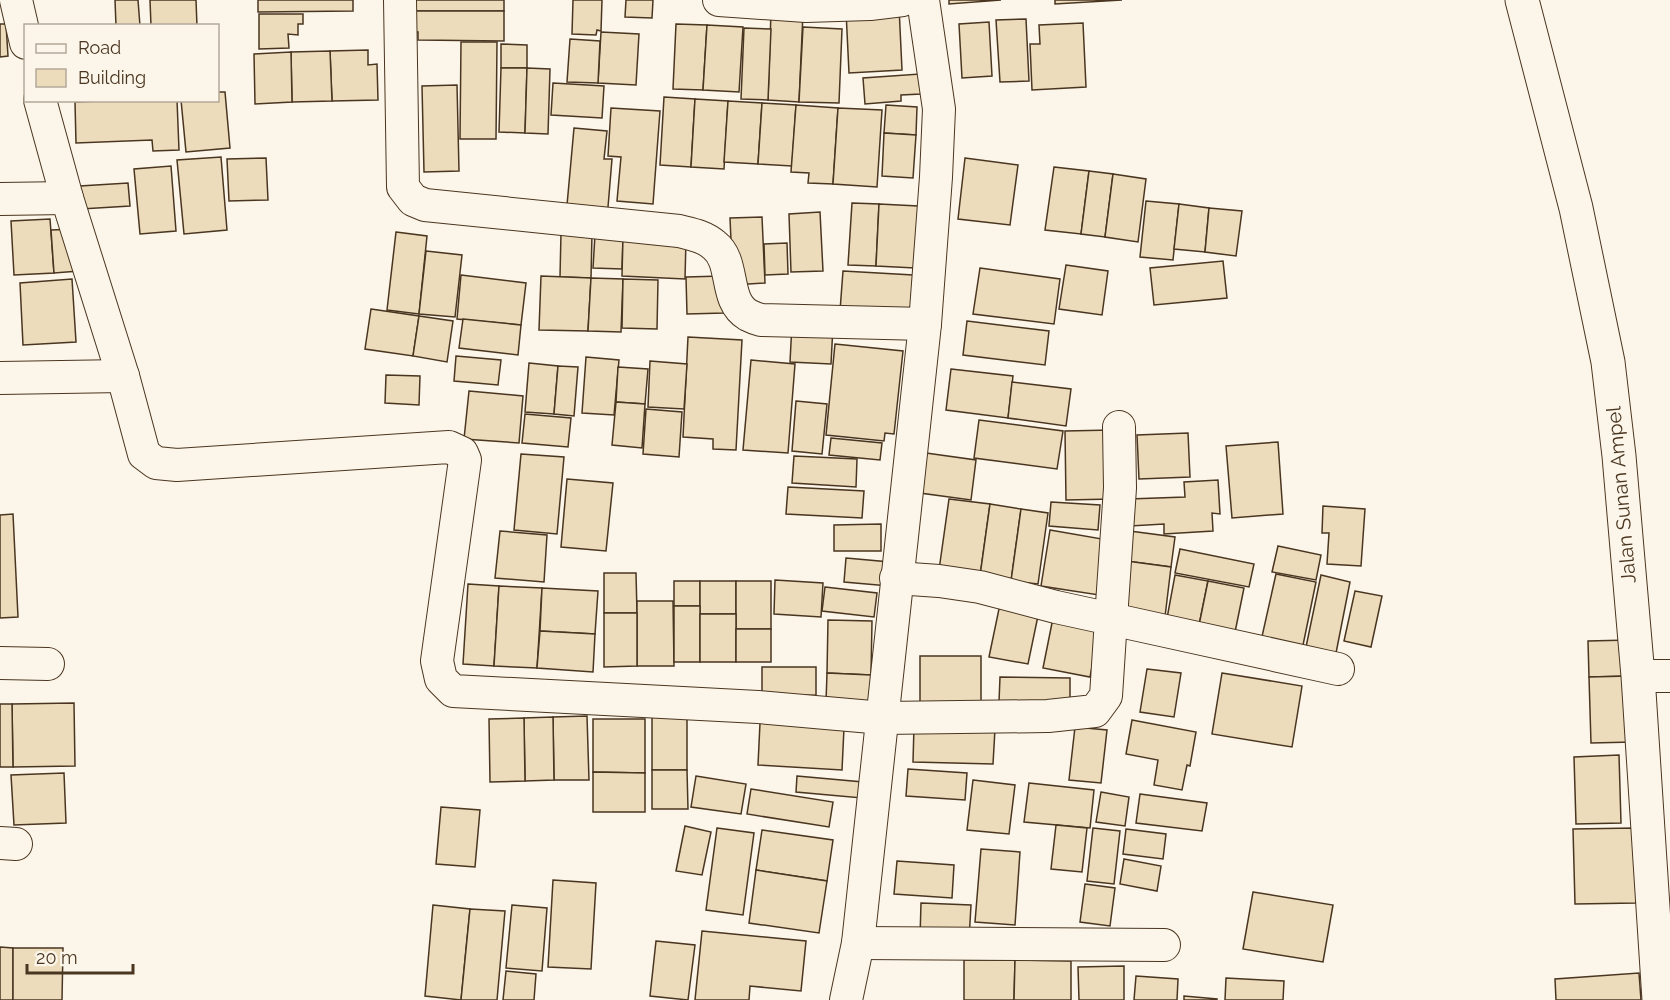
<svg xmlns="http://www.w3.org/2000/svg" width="1670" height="1000" font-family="Raleway,sans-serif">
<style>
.building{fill:#ecdcbc;stroke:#4a3520;stroke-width:1.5}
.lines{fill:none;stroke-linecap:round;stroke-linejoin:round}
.street-casing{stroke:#4a3520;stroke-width:34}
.secondary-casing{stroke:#4a3520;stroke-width:35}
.street{stroke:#fbf6e9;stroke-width:32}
.secondary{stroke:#fbf6e9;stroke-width:33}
.labels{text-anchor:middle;stroke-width:4.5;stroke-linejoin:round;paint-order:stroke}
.street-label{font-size:20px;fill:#4a3520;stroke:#fbf6e9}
</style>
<rect width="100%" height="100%" fill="#fbf6e9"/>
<g class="building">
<polygon points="115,0 138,0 140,26 116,26"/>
<polygon points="150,0 196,0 197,26 151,26"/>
<polygon points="258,0 353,0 353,11 258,12"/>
<rect x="409" y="0" width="95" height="11"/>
<polygon points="573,0 602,0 601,31 597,30 596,35 572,34"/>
<polygon points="626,0 653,0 652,18 625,17"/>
<polygon points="949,0 1001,0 949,4"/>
<polygon points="1055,0 1122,0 1055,4"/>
<polygon points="899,7 902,70 849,73 846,11"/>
<polygon points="409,11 504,11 504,41 418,40 418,32 405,31"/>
<polygon points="771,12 803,13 799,102 768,100"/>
<polygon points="259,14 303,14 303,24 298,24 298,35 288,34 289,48 259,49"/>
<polygon points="1026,19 1029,81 1000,82 996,20"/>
<polygon points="989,22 992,76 962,78 959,24"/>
<polygon points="1083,23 1086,87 1032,90 1030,44 1040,44 1039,25"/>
<polygon points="0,24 6,24 8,56 0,57"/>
<polygon points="676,24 707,25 703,90 673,89"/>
<polygon points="707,25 743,27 739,92 703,90"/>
<polygon points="803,27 842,29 839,103 799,102"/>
<polygon points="744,28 771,29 768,100 741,99"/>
<polygon points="601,32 639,34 636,85 598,83"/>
<polygon points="570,39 600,41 598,83 567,82"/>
<polygon points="461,42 497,42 496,139 460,139"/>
<polygon points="501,44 527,45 527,68 501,68"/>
<polygon points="368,50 368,65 377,64 378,100 332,101 330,51"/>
<polygon points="330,51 332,101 292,102 291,52"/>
<polygon points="291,52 292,102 255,104 254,54"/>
<polygon points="501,68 527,68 525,133 499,132"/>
<polygon points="527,68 550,69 548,134 525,133"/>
<polygon points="920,74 921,94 901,95 901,101 865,104 863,78"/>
<polygon points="553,83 604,86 602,118 551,115"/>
<polygon points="457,85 459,171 424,172 422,86"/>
<polygon points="218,92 225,92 230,148 186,152 181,100 218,100"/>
<polygon points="664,97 695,99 691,167 660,165"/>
<polygon points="695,99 728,101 724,169 691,167"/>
<polygon points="122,100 177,100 179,150 153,151 152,140 76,143 75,102"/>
<polygon points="728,101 762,103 758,164 724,162"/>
<polygon points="762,103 796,105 792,166 758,164"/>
<polygon points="796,105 838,108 833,184 808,183 809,173 791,172"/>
<polygon points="886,105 917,107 916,135 884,133"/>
<polygon points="611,108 660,111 653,204 617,201 621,157 608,156"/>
<polygon points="838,108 882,110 877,187 833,184"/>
<polygon points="574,128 607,131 604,159 612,159 607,219 566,216"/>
<polygon points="884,133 916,135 913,178 882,176"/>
<polygon points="221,157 227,230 184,234 177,160"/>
<polygon points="266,158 268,200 229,201 227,159"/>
<polygon points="965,158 1018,165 1010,225 958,219"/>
<polygon points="171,166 176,231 140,234 134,169"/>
<polygon points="1054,167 1089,171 1081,234 1045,230"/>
<polygon points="1089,171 1113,174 1105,237 1081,234"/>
<polygon points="1113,174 1146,179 1138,242 1105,237"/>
<polygon points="128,183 130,206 81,209 80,186"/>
<polygon points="1146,201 1179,204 1173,260 1140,257"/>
<polygon points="852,203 879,204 876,266 848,265"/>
<polygon points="879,204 918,206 915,268 876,266"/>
<polygon points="1179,204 1209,208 1205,252 1174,249"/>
<polygon points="1209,208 1242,211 1236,256 1205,252"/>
<polygon points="820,212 823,271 791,272 789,214"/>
<polygon points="762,217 765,283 733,285 730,218"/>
<polygon points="50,219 54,273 14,275 11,221"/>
<polygon points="76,229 79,271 54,273 51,230"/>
<polygon points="396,232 427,236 419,314 387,310"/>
<polygon points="561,233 592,234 591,278 560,277"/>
<polygon points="595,235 623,237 622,269 593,268"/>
<polygon points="623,237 686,239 685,279 622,276"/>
<polygon points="787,243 788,274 765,275 764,244"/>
<polygon points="426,251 462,255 455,317 419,314"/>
<polygon points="1223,261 1227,298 1154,305 1150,268"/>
<polygon points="1066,265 1108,271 1102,315 1059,309"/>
<polygon points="980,268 1060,279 1054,324 973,314"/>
<polygon points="843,271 913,275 910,315 840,311"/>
<polygon points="461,275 526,283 521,325 457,319"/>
<polygon points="541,276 591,278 588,331 539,330"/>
<polygon points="722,276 724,313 687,314 686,277"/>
<polygon points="591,278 623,279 621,332 588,331"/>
<polygon points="72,279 76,342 23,345 20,283"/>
<polygon points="623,279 658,280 657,329 622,328"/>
<polygon points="371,309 419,316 413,356 365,349"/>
<polygon points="419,316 453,321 447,362 413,356"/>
<polygon points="463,319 521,325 518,355 459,348"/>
<polygon points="967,321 1049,331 1045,365 963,355"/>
<polygon points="792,324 833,326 831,364 790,362"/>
<polygon points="688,337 742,340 736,450 713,449 713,439 683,437"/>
<polygon points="835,344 903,351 894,434 885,433 884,441 826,435"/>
<polygon points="456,356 501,360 498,385 454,381"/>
<polygon points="586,357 619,360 614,415 582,413"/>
<polygon points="751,360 795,364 788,453 743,450"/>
<polygon points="650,361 687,364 684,409 648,407"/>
<polygon points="529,363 558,366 554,414 525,412"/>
<polygon points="558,366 578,367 574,416 554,414"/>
<polygon points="618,367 648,369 645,404 616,402"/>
<polygon points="951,369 1013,376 1008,418 946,410"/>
<polygon points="386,375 420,376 419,405 385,403"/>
<polygon points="1012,382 1071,389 1066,426 1008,418"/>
<polygon points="469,391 523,396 519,443 464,439"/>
<polygon points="796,401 827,404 822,454 792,451"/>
<polygon points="616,402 645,404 642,448 612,445"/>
<polygon points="646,409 682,412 679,457 643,454"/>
<polygon points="525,414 571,418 568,447 522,443"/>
<polygon points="979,420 1063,431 1057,469 974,458"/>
<polygon points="1112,430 1113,499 1066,500 1065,431"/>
<polygon points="1188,433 1190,477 1139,479 1137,435"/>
<polygon points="831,438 882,443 880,460 829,455"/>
<polygon points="1278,442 1283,514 1232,518 1226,446"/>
<polygon points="926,453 976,460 971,500 920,493"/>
<polygon points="521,454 564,457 557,534 514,530"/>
<polygon points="794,456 857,459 856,487 792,483"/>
<polygon points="567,479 613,483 606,551 561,547"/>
<polygon points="1218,480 1220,514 1212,513 1213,531 1164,534 1164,524 1130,526 1129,499 1185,497 1184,482"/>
<polygon points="788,487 864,491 862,518 786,514"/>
<polygon points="949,499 990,504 980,576 939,570"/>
<polygon points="1051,502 1100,505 1098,530 1049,526"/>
<polygon points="990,504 1021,509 1011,581 980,576"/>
<polygon points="1323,506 1365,509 1361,566 1327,564 1329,533 1322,533"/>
<polygon points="1021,509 1048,513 1038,584 1011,581"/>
<polygon points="13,514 18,617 0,618 0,515"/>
<polygon points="881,524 881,551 834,551 834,525"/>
<polygon points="1050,530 1108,540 1099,595 1041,586"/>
<polygon points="1122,530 1175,537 1171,567 1119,560"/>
<polygon points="500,531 547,535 544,582 495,578"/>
<polygon points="1278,546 1321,555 1316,580 1272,572"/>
<polygon points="1180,549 1254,564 1249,587 1175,573"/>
<polygon points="846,558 890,562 889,586 844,582"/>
<polygon points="1119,560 1171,567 1164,625 1123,620"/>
<polygon points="604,573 636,573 637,613 604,613"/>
<polygon points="1276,574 1316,582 1302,650 1261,641"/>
<polygon points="1175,575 1208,581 1197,635 1165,629"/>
<polygon points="1321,575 1350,582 1336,653 1306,647"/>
<polygon points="775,580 823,583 821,617 774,614"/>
<rect x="674" y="581" width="26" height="25"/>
<rect x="700" y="581" width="36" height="33"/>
<rect x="736" y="581" width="35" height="48"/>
<polygon points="1208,581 1244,588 1233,642 1197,635"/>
<polygon points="468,584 499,586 494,666 463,664"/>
<polygon points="499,586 542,588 537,668 494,666"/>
<polygon points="825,587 877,593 874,617 822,611"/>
<polygon points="542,588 598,591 595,634 540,631"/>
<polygon points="1355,591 1382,596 1371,647 1344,641"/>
<polygon points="637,601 673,601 674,666 637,666"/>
<polygon points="1000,604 1039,611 1028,664 989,657"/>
<rect x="674" y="606" width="26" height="56"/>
<polygon points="604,613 637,613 637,666 604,667"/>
<rect x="700" y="614" width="36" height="48"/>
<polygon points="1053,618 1100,627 1090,677 1043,668"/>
<polygon points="828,620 872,621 871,675 827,673"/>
<rect x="736" y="629" width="35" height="33"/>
<polygon points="540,631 595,634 593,672 537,668"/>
<polygon points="1629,640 1630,676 1589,677 1588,641"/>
<rect x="920" y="656" width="61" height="50"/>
<polygon points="762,667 816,667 816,695 762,696"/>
<polygon points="1147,669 1181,673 1174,717 1140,712"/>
<polygon points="827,673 871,675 870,703 826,702"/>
<polygon points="1222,673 1302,686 1292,747 1212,734"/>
<polygon points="1630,676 1633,742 1591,743 1589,677"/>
<polygon points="1000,677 1070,678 1070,703 999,702"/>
<polygon points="74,703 75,766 13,767 12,704"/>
<polygon points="0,704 12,704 13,767 0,767"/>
<polygon points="587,716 589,780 554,780 553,717"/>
<polygon points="687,716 687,770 652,770 652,717"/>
<polygon points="553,717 554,780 525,781 524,718"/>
<polygon points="524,718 525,781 490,782 489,719"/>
<polygon points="593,719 645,719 645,773 593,772"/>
<polygon points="1132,720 1196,732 1190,766 1187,765 1182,790 1154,785 1158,760 1126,754"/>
<polygon points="760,723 844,728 842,770 758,765"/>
<polygon points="914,726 995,729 993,764 913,762"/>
<polygon points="1075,727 1107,730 1101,783 1069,780"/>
<polygon points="1619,755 1621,823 1576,824 1574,757"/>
<polygon points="908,769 967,773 965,800 906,796"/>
<polygon points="652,770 687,770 688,809 652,809"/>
<polygon points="593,772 645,773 645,812 593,812"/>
<polygon points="64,773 66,823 14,825 11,775"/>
<polygon points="696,776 746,784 741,814 691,807"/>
<polygon points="797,776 863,782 862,798 796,792"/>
<polygon points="973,780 1015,785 1009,834 967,830"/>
<polygon points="1029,783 1094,790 1090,828 1024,822"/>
<polygon points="751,789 833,802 829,827 747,814"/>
<polygon points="1101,792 1129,797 1125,826 1096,822"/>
<polygon points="1140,794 1207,803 1202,831 1136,823"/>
<polygon points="441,807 480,810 475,867 436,864"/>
<polygon points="1056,825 1087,828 1082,872 1051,869"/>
<polygon points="685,826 711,832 702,875 676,871"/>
<polygon points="717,828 754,833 743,915 706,910"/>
<polygon points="1093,828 1120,831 1114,884 1087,881"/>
<polygon points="1635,828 1636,903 1575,904 1573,829"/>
<polygon points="1126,829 1166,834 1163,859 1123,854"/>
<polygon points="762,830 833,840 827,881 756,870"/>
<polygon points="981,849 1020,852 1015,925 975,922"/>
<polygon points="1124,859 1161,866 1157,891 1120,884"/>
<polygon points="897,861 954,865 952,898 894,894"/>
<polygon points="756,870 827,881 819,933 749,923"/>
<polygon points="553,880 596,883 591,969 548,967"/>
<polygon points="1085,884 1115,888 1110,926 1080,922"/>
<polygon points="1253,892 1333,905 1323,962 1243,949"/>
<polygon points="921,903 971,905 969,940 920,938"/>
<polygon points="433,905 470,909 461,1000 425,996"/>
<polygon points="512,905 547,908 542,971 506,968"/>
<polygon points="470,909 505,911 497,1000 461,1000"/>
<polygon points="702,931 806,941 801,991 750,986 749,1000 695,1000"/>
<polygon points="656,941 695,945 688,1000 650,996"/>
<polygon points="0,947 13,948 13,1000 0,1000"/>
<polygon points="13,948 63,948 62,1000 13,1000"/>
<polygon points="964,960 1015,960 1014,1000 964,1000"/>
<polygon points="1015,960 1071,961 1071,1000 1014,1000"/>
<polygon points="1124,966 1124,1000 1079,1000 1078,967"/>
<polygon points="506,971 536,974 534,1000 503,1000"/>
<polygon points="1639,973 1641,1000 1556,1000 1555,979"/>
<polygon points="1136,976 1178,979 1177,1000 1134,1000"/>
<polygon points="1226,978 1284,981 1283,1000 1225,1000"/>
<polygon points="1184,996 1217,999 1217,1000 1184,1000"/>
</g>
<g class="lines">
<defs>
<g id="street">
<polyline points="16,0 26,43"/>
<path d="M400 0 403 187 413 200 425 205 679 231C691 234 704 236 714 245 736 262 723 300 748 315 752 317 757 319 761 320L925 324"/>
<polyline points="719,0 806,6 870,4 903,0"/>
<polyline points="40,100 67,198 123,376 144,454 156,463 177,465 449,447 462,453 465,460 437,661 441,679 453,691 758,707 883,718 1048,716 1095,711 1106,696 1111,619 1056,607 980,587 939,581 896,578"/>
<polyline points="0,199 67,198"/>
<polyline points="0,378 123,376"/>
<polyline points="1119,427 1120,488 1111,619 1338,669"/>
<polyline points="0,663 48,664"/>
<polyline points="1638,676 1670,676"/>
<polyline points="0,843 16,844"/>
<polyline points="858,943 1164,945"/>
<polyline points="846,1000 858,943 925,324 936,177 939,109 923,0"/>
</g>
<polyline id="secondary" points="1522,0 1576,208 1608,362 1619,456 1638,676 1659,1000"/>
</defs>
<use href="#street" class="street-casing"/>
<use href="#secondary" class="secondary-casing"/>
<use href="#street" class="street"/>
<use href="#secondary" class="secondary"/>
</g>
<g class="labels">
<g class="street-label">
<text transform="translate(1621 495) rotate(-95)" y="7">Jalan Sunan Ampel</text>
</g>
</g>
<rect x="24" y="24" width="195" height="78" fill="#fbf6e9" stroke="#b4a999" stroke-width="1.5"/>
<rect x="36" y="44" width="30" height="9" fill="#fbf6e9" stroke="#b4a999" stroke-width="1.5"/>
<text x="78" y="54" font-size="18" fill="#4a3520">Road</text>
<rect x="36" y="69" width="30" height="18" fill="#ecdcbc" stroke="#b4a999" stroke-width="1.5"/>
<text x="78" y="84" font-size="18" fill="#4a3520">Building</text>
<path d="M27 964v9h106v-9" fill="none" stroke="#4a3520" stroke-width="3"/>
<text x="36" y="964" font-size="18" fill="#4a3520" stroke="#fbf6e9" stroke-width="4.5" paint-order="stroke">20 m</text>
</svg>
